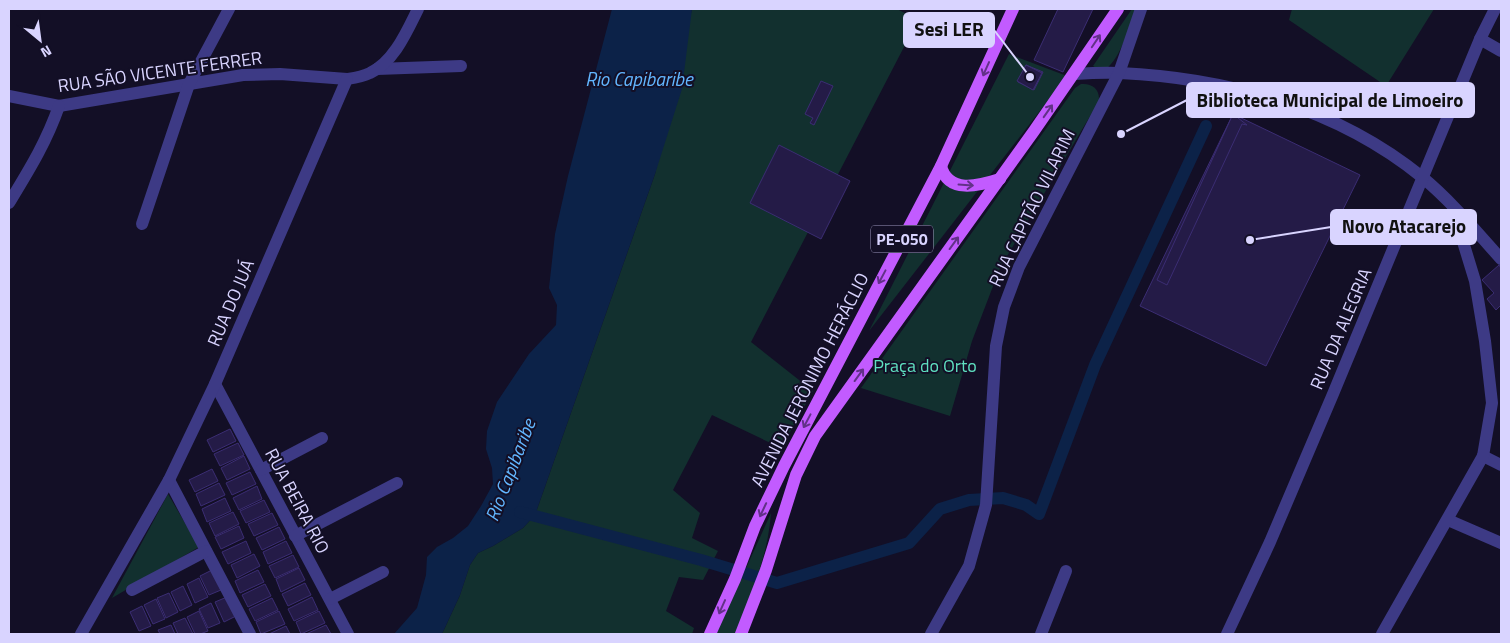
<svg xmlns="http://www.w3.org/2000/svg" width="1510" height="643" font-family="'Titillium Web',sans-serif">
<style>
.green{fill:#12302f}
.water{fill:#0c2248}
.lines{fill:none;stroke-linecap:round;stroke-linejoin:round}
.canal{stroke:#0c2248;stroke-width:12}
.building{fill:#241b47;stroke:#3b2d73}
.minor{stroke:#3d3a85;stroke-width:12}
.major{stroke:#c25bff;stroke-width:12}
.oneway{stroke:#623188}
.labels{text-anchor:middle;stroke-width:4;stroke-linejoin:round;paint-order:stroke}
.shield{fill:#130f26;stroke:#9e99be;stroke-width:1}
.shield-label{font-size:16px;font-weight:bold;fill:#d9d4ff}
.street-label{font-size:18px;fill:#d9d4ff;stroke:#130f26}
.park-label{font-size:18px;fill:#5fe0c0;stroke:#130f26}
.water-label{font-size:19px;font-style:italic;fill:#62b6ff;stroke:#130f26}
.leader{fill:none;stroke:#d9d4ff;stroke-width:2}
.callout-dot{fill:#d9d4ff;stroke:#130f26;stroke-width:2}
.callout{fill:#d9d4ff;stroke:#d9d4ff;stroke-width:2}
.callout-label{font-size:19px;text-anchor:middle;font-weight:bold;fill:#111}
</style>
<rect width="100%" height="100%" fill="#130f26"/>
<g class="green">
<polygon points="692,9 897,9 918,20 751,342 813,391 781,448 712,415 673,490 700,513 692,538 718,551 703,580 679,577 666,611 694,628 692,634 442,634 460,595 470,565 478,553 493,546 523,528 535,515 655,174"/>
<path d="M1132 9H1136C1128 29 1122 56 1105 70L1098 69 1093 66Z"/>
<polygon points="1292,9 1434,9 1386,86 1289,20"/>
<polygon points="1009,54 1067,76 869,331"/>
<path d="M1081 84C1092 83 1100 89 1099 101L1000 268 972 341 950 416 861 388 1075 88Z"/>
<polygon points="168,494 199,547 112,598"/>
<path d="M771 513C768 556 751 594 736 634H716Z"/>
</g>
<polygon class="water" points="612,9 692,9 682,89 655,174 535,515 523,528 493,546 478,553 470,565 460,595 442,634 394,634 417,608 426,575 427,557 437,547 453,538 468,526 481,506 493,484 492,468 486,449 487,431 497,402 529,354 556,325 557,305 549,288 555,234 568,176"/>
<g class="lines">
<polyline class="canal" points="520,512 701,560 777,583 909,543 940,509 969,500 1003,498 1026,505 1039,514 1095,365 1206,126"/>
</g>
<g class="building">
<polygon points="1058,9 1093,9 1063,72 1034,60"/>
<polygon points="1026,65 1043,72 1034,90 1018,82"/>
<polygon points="1026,65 1042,73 1033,90 1017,81"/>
<polygon points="821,81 833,86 814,125 810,123 813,118 805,114"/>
<polygon points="1233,114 1360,175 1266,366 1140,306"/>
<polygon points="1233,114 1247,125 1242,124 1167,285 1157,280"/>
<polygon points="779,145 850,181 821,239 750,203"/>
<polygon points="1499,265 1501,268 1501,305 1496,310 1487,299 1494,293 1482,280"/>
<polygon points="230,429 236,441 213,452 207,440"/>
<polygon points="238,443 244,455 220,466 214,454"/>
<polygon points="244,456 250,469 227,480 221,468"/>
<polygon points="212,469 218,481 195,492 189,480"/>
<polygon points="250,472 256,484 232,495 226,483"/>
<polygon points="219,483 225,495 201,506 196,494"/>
<polygon points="257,486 262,499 239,510 233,498"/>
<polygon points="225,498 231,511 207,522 202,509"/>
<polygon points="264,500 270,512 246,523 240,511"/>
<polygon points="233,512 239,524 215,536 209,523"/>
<polygon points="272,513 278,525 254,536 248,524"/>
<polygon points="239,526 244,538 221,549 215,537"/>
<polygon points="279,527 285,539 262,550 256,538"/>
<polygon points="246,541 251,553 228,564 222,552"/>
<polygon points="286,541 292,553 268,564 263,552"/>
<polygon points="254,554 260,566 237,578 231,565"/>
<polygon points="293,555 299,567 275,578 269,566"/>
<polygon points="299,568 305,580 281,592 276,579"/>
<polygon points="212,570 221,590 209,595 200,576"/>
<polygon points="258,570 264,582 240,593 235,581"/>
<polygon points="199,578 208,597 195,603 187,584"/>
<polygon points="305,583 311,595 288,606 282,594"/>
<polygon points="265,584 271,596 248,607 242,595"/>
<polygon points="183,586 192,605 180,611 171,592"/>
<polygon points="169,593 178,612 166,618 157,598"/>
<polygon points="227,597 236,616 224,622 215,602"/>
<polygon points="312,597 318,610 294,621 288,609"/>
<polygon points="272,598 278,610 255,621 249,609"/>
<polygon points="156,599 165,619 153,624 144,605"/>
<polygon points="211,603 220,623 208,628 199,609"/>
<polygon points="142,606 151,626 139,631 130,612"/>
<polygon points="199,611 208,631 200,634 195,634 187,617"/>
<polygon points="279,611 285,624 261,634 256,622"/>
<polygon points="319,611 325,623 301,634 296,622"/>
<polygon points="185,618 193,634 178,634 173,623"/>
<polygon points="171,625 175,634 160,634 158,630"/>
<polygon points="326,625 331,634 306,634"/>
<polygon points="286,626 290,634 269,634"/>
</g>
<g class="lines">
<g class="minor">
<polyline points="1480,39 1501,51"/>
<polyline points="377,69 461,66"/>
<path d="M1074 74C1089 73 1105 72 1120 73 1228 78 1337 108 1422 177 1451 201 1476 231 1501 259"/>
<path d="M9 96 59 106 243 75 280 74 347 79C354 78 362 77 370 73 394 62 407 31 418 9"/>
<path d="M9 203C29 170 46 143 59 106"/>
<polyline points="142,224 189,84 229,9"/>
<polyline points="215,384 348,634"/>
<polyline points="1483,456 1501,465"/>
<polyline points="261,470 322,438"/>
<polyline points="169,480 250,634"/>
<polyline points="1448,520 1501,543"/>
<polyline points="295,536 397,483"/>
<polyline points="132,590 206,551"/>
<polyline points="330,599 383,572"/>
<polyline points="81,634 169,480 215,384 347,79"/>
<polyline points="931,634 969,566 986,505 996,346 1004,307 1019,267 1119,73 1141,9"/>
<polyline points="1041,634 1066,571"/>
<polyline points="1227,634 1270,542 1333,394 1480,39 1495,9"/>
<polyline points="1382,634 1483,456 1492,403 1485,341 1475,281 1453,209"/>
</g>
<g class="major">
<path d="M941 166C948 194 978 186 1000 179"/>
<polyline points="710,634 735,579 755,526 784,466 941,166 1013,9"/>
<polyline points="741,634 766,570 796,475 815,436 1034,131 1118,9"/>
</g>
</g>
<defs><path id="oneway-shaft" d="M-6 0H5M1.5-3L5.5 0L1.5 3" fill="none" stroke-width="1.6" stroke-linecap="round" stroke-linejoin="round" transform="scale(1.25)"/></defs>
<g class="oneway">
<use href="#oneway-shaft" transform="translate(1096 41) rotate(-56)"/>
<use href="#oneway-shaft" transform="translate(986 69) rotate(114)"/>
<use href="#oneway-shaft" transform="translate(1048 111) rotate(-55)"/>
<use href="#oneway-shaft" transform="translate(966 185) rotate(4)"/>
<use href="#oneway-shaft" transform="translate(954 243) rotate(-54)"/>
<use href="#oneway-shaft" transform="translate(882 277) rotate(118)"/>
<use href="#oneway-shaft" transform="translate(859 375) rotate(-54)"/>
<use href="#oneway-shaft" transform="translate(807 421) rotate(118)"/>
<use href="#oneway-shaft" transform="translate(763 510) rotate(115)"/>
<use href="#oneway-shaft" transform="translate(722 607) rotate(114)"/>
</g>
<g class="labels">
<rect class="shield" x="871" y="225.5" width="62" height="27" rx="4"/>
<g class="shield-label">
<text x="902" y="245">PE-050</text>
</g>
<g class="street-label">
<text transform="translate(160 72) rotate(-8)" y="6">RUA SÃO VICENTE FERRER</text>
<text transform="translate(1032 208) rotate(-64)" y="6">RUA CAPITÃO VILARIM</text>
<text transform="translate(231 303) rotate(-67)" y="6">RUA DO JUÁ</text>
<text transform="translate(1341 329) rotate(-67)" y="6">RUA DA ALEGRIA</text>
<text transform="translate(810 380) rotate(-63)" y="6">AVENIDA JERÔNIMO HERÁCLIO</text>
<text transform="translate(297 501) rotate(62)" y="6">RUA BEIRA RIO</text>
</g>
<g class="park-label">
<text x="925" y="372">Praça do Orto</text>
</g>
<g class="water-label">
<text x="639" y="86">Rio Capibaribe</text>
<text transform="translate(510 470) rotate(-69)" y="7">Rio Capibaribe</text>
</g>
</g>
<path class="leader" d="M1030 77L994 30M1121 134L1187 100M1250 240L1331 227"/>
<g class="callout-dot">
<circle cx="1030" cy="77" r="5"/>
<circle cx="1121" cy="134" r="5"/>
<circle cx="1250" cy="240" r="5"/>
</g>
<g class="callout">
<rect x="904" y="13" width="90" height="34" rx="5"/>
<rect x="1187" y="83" width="287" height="34" rx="5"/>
<rect x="1331" y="210" width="145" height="34" rx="5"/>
</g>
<g class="callout-label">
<text x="949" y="36">Sesi LER</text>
<text x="1330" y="107">Biblioteca Municipal de Limoeiro</text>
<text x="1404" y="233">Novo Atacarejo</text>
</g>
<rect width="1510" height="643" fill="none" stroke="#d9d4ff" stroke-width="20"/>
<g transform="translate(40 40) rotate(151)" stroke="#130f26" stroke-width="4" paint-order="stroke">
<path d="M0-4L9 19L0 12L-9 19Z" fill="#d9d4ff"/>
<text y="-8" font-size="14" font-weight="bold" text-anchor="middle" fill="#d9d4ff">N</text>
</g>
</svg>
